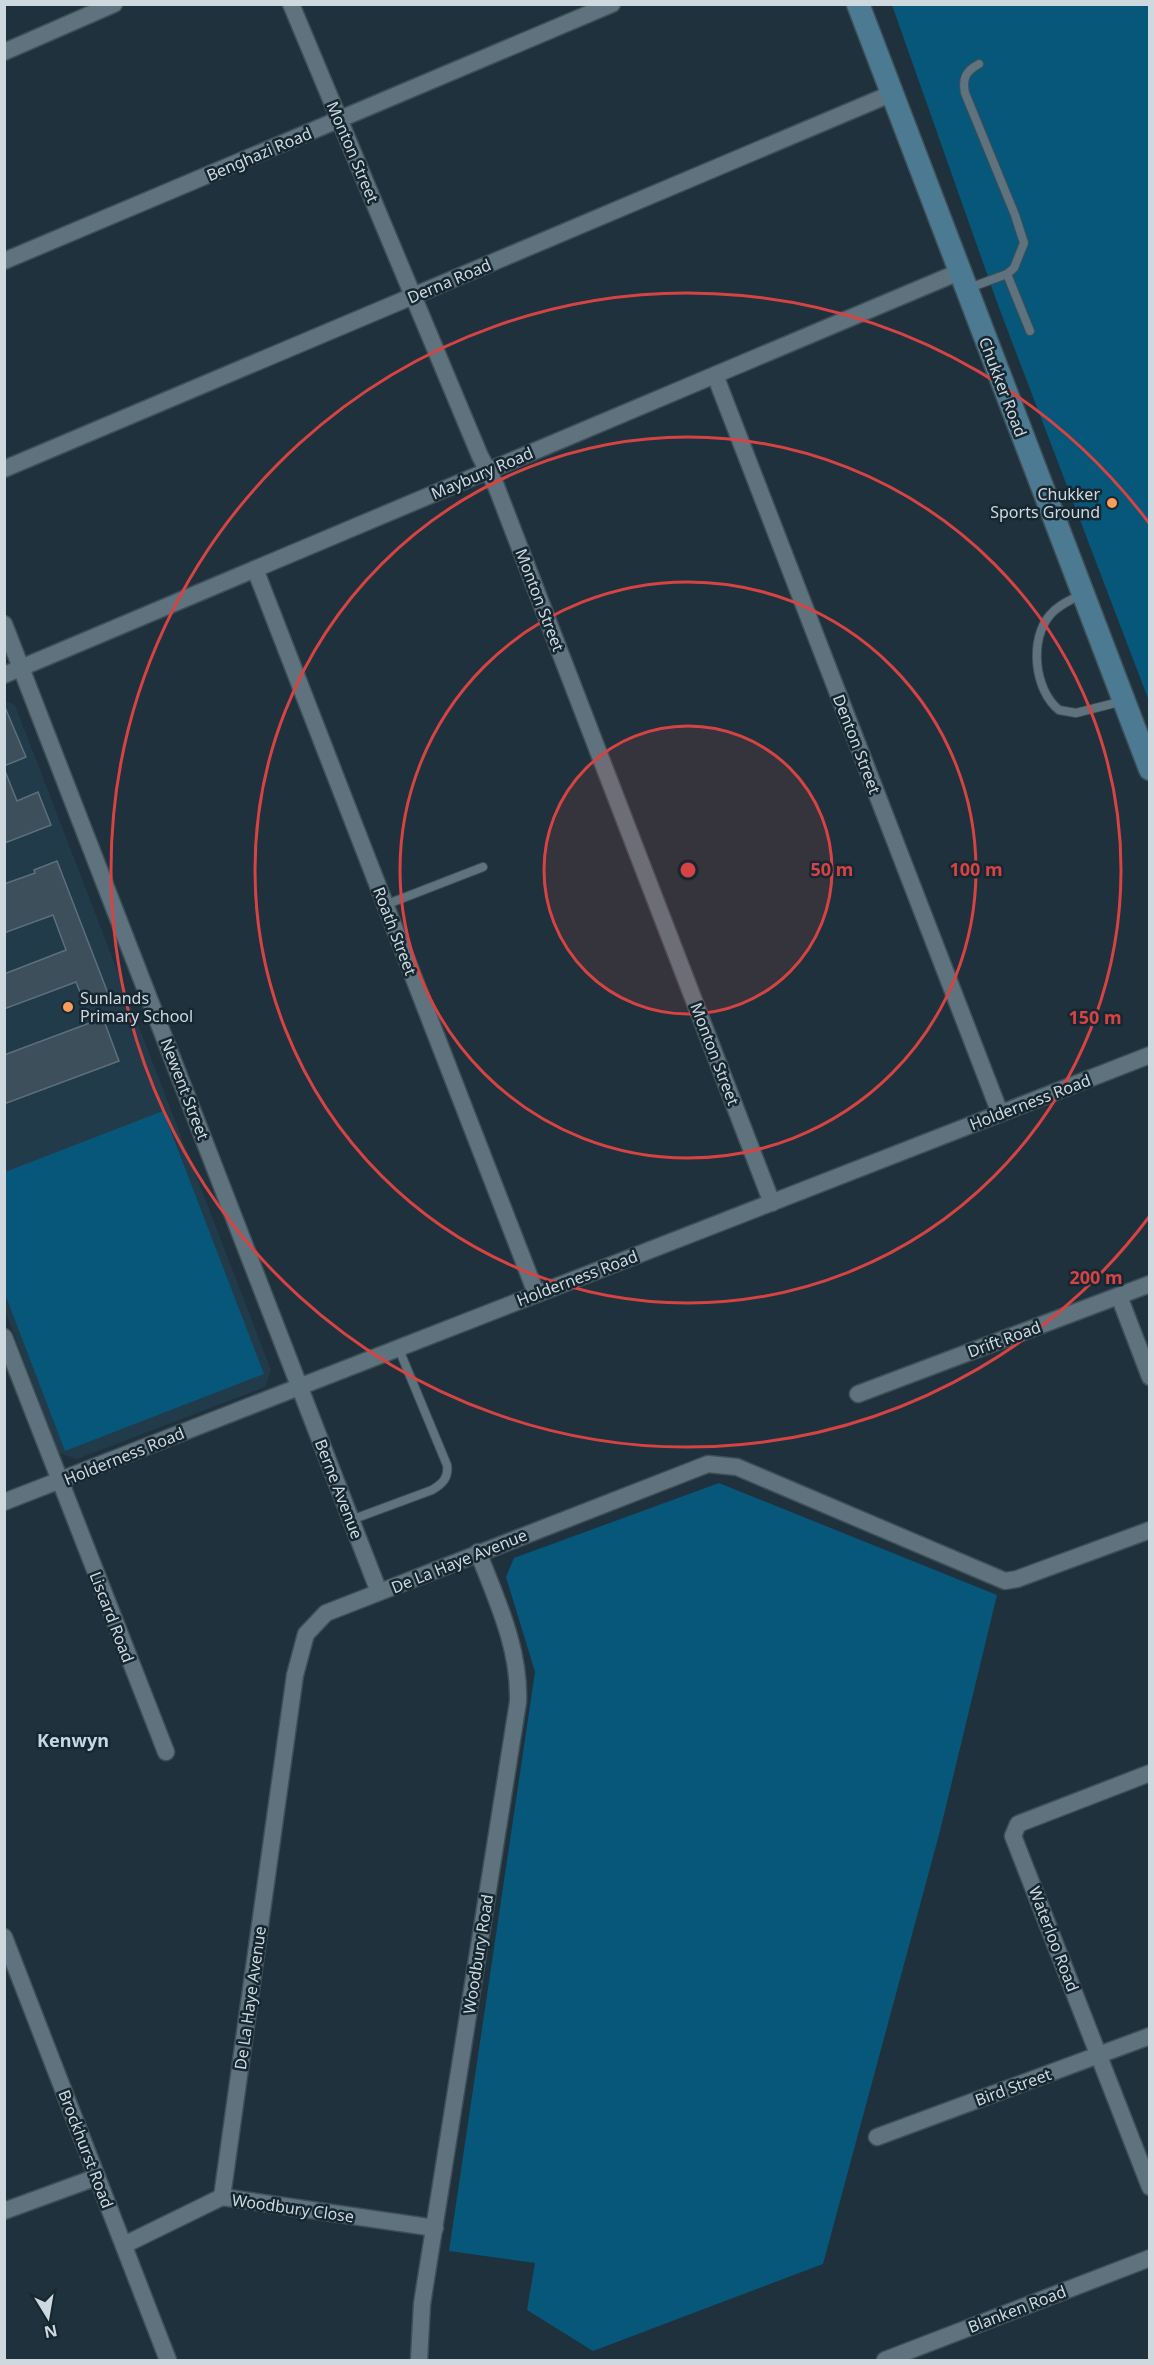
<svg xmlns="http://www.w3.org/2000/svg" width="1154" height="2365" font-family="'Noto Sans',sans-serif">
<style>
.built{fill:#223b4a}
.green{fill:#07577a}
.building{fill:#3d4f5a;stroke:#5c707c;stroke-width:1.5}
.lines{fill:none;stroke-linecap:round;stroke-linejoin:round}
.lane-casing{stroke:#3f4f57;stroke-width:10}
.street-casing{stroke:#3f4f57;stroke-width:19}
.secondary-casing{stroke:#3f4f57;stroke-width:25}
.lane{stroke:#5f737f;stroke-width:8}
.street{stroke:#5f737f;stroke-width:16}
.secondary{stroke:#4c7a92;stroke-width:22}
.ring{fill:none;stroke:#d54343;stroke-width:3}
.poi-dot{fill:#fd9c56;stroke:#162731;stroke-width:2}
.labels{text-anchor:middle;stroke-width:5;stroke-linejoin:round;paint-order:stroke}
.street-label{font-size:16px;fill:#ced9df;stroke:#162731}
.poi-label{font-size:16px;fill:#ced9df;stroke:#162731;text-anchor:end}
.neighbourhood-label{font-size:18px;font-weight:bold;fill:#c3d9e6;stroke:#162731}
.centre{fill:#d54343;stroke:#162731;stroke-width:3}
.ring-label{font-size:18px;text-anchor:middle;font-weight:bold;fill:#d54343;stroke:#162731;stroke-width:5;stroke-linejoin:round;paint-order:stroke}
</style>
<rect width="100%" height="100%" fill="#1f313c"/>
<polygon class="built" points="5,701 15,705 271,1370 265,1387 77,1459 59,1453 5,1310"/>
<g class="green">
<polygon points="892,5 1149,5 1149,701 998,305"/>
<polygon points="163,1111 264,1374 65,1451 5,1294 5,1172"/>
<polygon points="719,1483 997,1595 940,1831 823,2264 593,2351 527,2310 535,2263 449,2251 535,1672 506,1577 514,1558"/>
</g>
<g class="building">
<polygon points="4,705 26,757 4,766"/>
<polygon points="5,771 17,801 38,792 51,825 5,843"/>
<polygon points="57,861 109,996 85,1005 76,982 4,1009 4,974 66,950 53,915 4,933 4,884 35,873 34,870"/>
<polygon points="103,1018 119,1061 4,1104 4,1055"/>
</g>
<g class="lines">
<defs>
<g id="lane">
<polyline points="1007,274 1030,331"/>
<path d="M969 288 1007 274 1014 268 1024 243 1015 215 965 93C962 78 966 71 979 64"/>
<path d="M1082 594C1071 600 1058 605 1050 615 1029 639 1034 690 1059 710L1076 713 1123 701"/>
<polyline points="385,905 483,867"/>
<path d="M351 1520 432 1490C442 1484 449 1478 447 1465L398 1347"/>
</g>
<g id="street">
<polyline points="291,4 480,456 496,486 772,1203"/>
<polyline points="4,52 114,4"/>
<polyline points="4,261 612,4"/>
<polyline points="715,375 1000,1113"/>
<polyline points="4,469 893,93"/>
<polyline points="255,569 536,1293"/>
<polyline points="4,624 379,1592"/>
<polyline points="4,675 959,272"/>
<polyline points="1119,1296 1150,1377"/>
<polyline points="4,1337 166,1752"/>
<polyline points="858,1394 1150,1284"/>
<polyline points="4,1502 1150,1055"/>
<polyline points="1150,1773 1018,1824 1013,1836 1150,2187"/>
<polyline points="4,1937 168,2360"/>
<polyline points="877,2137 1150,2036"/>
<polyline points="222,2197 295,1675 306,1634 326,1613 708,1464 737,1467 1005,1581 1017,1579 1150,1530"/>
<polyline points="4,2211 97,2177"/>
<polyline points="124,2245 222,2197 435,2228"/>
<path d="M419 2360 422 2304 518 1702C520 1649 497 1601 478 1552"/>
<polyline points="885,2360 1150,2258"/>
</g>
<polyline id="secondary" points="858,4 1150,769"/>
</defs>
<use href="#lane" class="lane-casing"/>
<use href="#street" class="street-casing"/>
<use href="#secondary" class="secondary-casing"/>
<use href="#lane" class="lane"/>
<use href="#street" class="street"/>
<use href="#secondary" class="secondary"/>
</g>
<circle cx="688" cy="870" r="144" fill="#d54343" fill-opacity=".12"/>
<g class="ring">
<circle cx="688" cy="870" r="144"/>
<circle cx="688" cy="870" r="288"/>
<circle cx="688" cy="870" r="433"/>
<path d="M1149 1217A577 577 0 1 1 1149 523"/>
</g>
<g class="poi-dot">
<circle cx="1112" cy="503" r="6"/>
<circle cx="68" cy="1007" r="6"/>
</g>
<g class="labels">
<g class="street-label">
<text transform="translate(353 152) rotate(67)" y="6">Monton Street</text>
<text transform="translate(259 154) rotate(-23)" y="6">Benghazi Road</text>
<text transform="translate(449 281) rotate(-23)" y="6">Derna Road</text>
<text transform="translate(1003 387) rotate(69)" y="6">Chukker Road</text>
<text transform="translate(482 473) rotate(-23)" y="6">Maybury Road</text>
<text transform="translate(540 600) rotate(69)" y="6">Monton Street</text>
<text transform="translate(857 744) rotate(69)" y="6">Denton Street</text>
<text transform="translate(395 931) rotate(69)" y="6">Roath Street</text>
<text transform="translate(715 1054) rotate(69)" y="6">Monton Street</text>
<text transform="translate(185 1089) rotate(69)" y="6">Newent Street</text>
<text transform="translate(1030 1102) rotate(-21)" y="6">Holderness Road</text>
<text transform="translate(577 1278) rotate(-21)" y="6">Holderness Road</text>
<text transform="translate(1004 1339) rotate(-20)" y="6">Drift Road</text>
<text transform="translate(124 1456) rotate(-22)" y="6">Holderness Road</text>
<text transform="translate(339 1489) rotate(69)" y="6">Berne Avenue</text>
<text transform="translate(459 1561) rotate(-22)" y="6">De La Haye Avenue</text>
<text transform="translate(112 1617) rotate(69)" y="6">Liscard Road</text>
<text transform="translate(1054 1939) rotate(69)" y="6">Waterloo Road</text>
<text transform="translate(478 1954) rotate(-81)" y="6">Woodbury Road</text>
<text transform="translate(250 1998) rotate(-82)" y="6">De La Haye Avenue</text>
<text transform="translate(1013 2087) rotate(-20)" y="6">Bird Street</text>
<text transform="translate(86 2149) rotate(69)" y="6">Brockhurst Road</text>
<text transform="translate(293 2208) rotate(8)" y="6">Woodbury Close</text>
<text transform="translate(1017 2309) rotate(-21)" y="6">Blanken Road</text>
</g>
<g class="poi-label">
<text x="1100" y="500">Chukker<tspan x="1100" dy="18">Sports Ground</tspan></text>
<text x="80" y="1004" text-anchor="start">Sunlands<tspan x="80" dy="18">Primary School</tspan></text>
</g>
<g class="neighbourhood-label">
<text x="73" y="1747">Kenwyn</text>
</g>
</g>
<circle cx="688" cy="870" r="9" class="centre"/>
<g class="ring-label">
<text x="832" y="876">50 m</text>
<text x="976" y="876">100 m</text>
<text x="1095" y="1024">150 m</text>
<text x="1096" y="1284">200 m</text>
</g>
<rect width="1154" height="2365" fill="none" stroke="#ced9df" stroke-width="12"/>
<g transform="translate(48 2317) rotate(169)" stroke="#162731" stroke-width="4.5" paint-order="stroke">
<path d="M0-4.5L10 22L0 15L-10 22Z" fill="#ced9df"/>
<text y="-9" font-size="16" font-weight="bold" text-anchor="middle" fill="#ced9df">N</text>
</g>
</svg>
